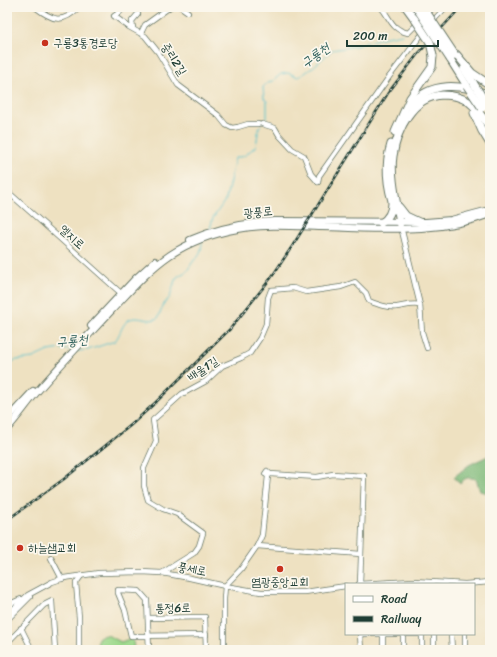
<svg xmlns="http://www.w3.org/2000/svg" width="497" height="657" font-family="Sriracha,'Poor Story',sans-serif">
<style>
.green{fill:#9ed98c;stroke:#5e8b60}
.forest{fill:#7eb978;stroke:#4e7b56}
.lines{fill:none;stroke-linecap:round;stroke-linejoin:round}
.stream{stroke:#55c1cd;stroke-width:1}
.minor-casing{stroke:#677665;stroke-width:6}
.major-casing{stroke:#677665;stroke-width:8}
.highway-casing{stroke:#677665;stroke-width:9}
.minor{stroke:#fff;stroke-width:4.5}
.major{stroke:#fff;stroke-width:6}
.highway{stroke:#fff;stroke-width:7}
.rail-casing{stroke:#1f3d34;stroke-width:2.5}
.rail{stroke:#fbf7ec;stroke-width:1;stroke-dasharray:3;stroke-linecap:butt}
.highway-bridge-casing{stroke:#677665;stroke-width:9;stroke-linecap:butt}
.highway-bridge{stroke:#fff;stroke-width:7}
.poi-dot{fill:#c8321e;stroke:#fbf7ec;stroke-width:1.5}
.labels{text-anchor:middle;stroke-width:3.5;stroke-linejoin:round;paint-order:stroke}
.poi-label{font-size:12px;fill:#1f3d34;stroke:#fbf7ec;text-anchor:start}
.street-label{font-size:12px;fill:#1f3d34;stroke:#fbf7ec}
.water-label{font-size:13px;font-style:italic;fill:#2c5e5a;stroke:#fbf7ec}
</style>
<rect width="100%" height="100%" fill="#fbf7ec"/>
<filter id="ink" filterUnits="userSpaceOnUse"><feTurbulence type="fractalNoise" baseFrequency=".025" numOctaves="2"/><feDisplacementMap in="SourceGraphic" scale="8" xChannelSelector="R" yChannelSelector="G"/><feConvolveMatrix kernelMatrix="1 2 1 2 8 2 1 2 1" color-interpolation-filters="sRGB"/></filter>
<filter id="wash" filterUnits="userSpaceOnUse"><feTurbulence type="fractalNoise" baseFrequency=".012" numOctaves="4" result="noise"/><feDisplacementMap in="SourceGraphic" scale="16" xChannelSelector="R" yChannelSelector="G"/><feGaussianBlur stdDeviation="0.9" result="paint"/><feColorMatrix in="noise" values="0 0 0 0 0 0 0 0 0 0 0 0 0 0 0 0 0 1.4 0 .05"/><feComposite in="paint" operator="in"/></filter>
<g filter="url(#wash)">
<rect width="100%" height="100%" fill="#eee1c1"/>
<polygon class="green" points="107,635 121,642 129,639 133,639 134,650 97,650 98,638 101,636"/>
<path class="forest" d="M490 455V501H489L488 493 480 491 476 479C468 477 465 477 460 484L454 477 469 465Z"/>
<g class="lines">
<g class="stream">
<polyline points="263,122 267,118 267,101 264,98 263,87 266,84 274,80 281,74 288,73 298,77 302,75 312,68 332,50 355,46 381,38 402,34"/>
<polyline points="210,229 213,218 226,199 235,158 244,156 256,146 259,127 261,125"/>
<path d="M77 351 88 350 115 341C120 335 121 327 127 321 136 313 148 324 158 318L164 304 170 297 175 280 177 277 187 271 194 260 198 257 201 250 202 243"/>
<polyline points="7,363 17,360 33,358 48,351 62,349 70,350"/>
</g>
</g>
</g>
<g filter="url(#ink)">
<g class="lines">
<defs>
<g id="minor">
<path d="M35 7C52 20 62 25 79 7"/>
<polyline points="124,7 120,12 114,16 129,27 145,36 158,52 178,85 218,115 226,125 232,128 238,127 248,124 258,124"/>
<polyline points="181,7 188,12"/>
<path d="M381 7C391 19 391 29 408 33L434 7"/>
<polyline points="133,28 132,21 138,14"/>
<polyline points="141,33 145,25 170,7"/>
<polyline points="262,124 275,128 279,135 292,149 304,156 311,174 318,182"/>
<polyline points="318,182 319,176 389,77 429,25 446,7"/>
<polyline points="7,191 123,295"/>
<polyline points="401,227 420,305"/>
<polyline points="270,474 317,477 333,474 364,476 360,584"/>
<polyline points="257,546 361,554"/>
<polyline points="51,558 62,579"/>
<path d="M162 573 194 553 199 546 203 533 177 514 163 509 148 500 144 486V468L156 441 153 420 182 394 206 381 222 366 241 358 250 353 260 338 266 324 268 298 271 290 293 288 306 292 341 287 355 282 366 293 369 301C379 305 387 308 397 307 405 306 412 303 420 305L422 332 427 348"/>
<polyline points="359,584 413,581 465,584 490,582"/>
<polyline points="7,602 12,603 21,599"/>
<polyline points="7,615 28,595 52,582 64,578 99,573 141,572 162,573 190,578 225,586 261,592 305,592 346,586"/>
<polyline points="148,618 205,617 206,650"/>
<polyline points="7,620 30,597"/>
<polyline points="21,628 32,650"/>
<polyline points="360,634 422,634 422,650"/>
<polyline points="360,634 361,650"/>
<polyline points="383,634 383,650"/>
<polyline points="403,634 403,650"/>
<polyline points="434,634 434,650"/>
<polyline points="451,634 452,650"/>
<polyline points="7,643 44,605 52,601 55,650"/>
<polyline points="79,650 79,618 76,583 81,576"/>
<polyline points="149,650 147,600 139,591 118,590 118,593 125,610 131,636 206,635"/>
<polyline points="224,650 224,599 225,586 241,569 257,546 262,535 268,476 270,474 267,471 265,474 268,476"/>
<polyline points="465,650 465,634"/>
</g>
<g id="major">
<path d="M190 240C218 228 244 223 274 221L426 222 451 220 485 211"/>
<polyline points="91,326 135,279 155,261"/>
<polyline points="7,419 33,391"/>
<path d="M7 429C17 418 26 405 36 393 60 365 86 338 111 311 130 291 148 270 170 255 190 242 215 233 238 229 265 224 292 226 319 227 376 228 437 235 490 214"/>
</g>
<g id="highway">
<polyline points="406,7 414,18"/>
<polyline points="456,54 472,73 490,85"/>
<polyline points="450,59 467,86"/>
<polyline points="464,69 474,84"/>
<path d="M409 106C431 80 461 84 490 95"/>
<polyline points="474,113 482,131 490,144"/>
<polyline points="395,132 410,98 432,67 433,56"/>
<path d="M391 144C384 166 387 188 395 210"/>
<polyline points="399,207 406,216 421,223"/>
<path d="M381 223C389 218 392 212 392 203"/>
<path d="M400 223C397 203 390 176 393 156 397 130 412 96 443 95 452 95 461 97 469 102 478 109 484 119 490 128"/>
</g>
</defs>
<use href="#minor" class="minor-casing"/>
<use href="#major" class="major-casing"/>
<use href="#highway" class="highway-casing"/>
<use href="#minor" class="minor"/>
<use href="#major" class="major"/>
<use href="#highway" class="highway"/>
<defs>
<polyline id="rail" points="7,520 64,479 131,425 156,402 230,329 271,278 293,245 388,93 417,55 461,7"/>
</defs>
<use href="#rail" class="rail-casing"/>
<use href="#rail" class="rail"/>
<defs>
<g id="highway-bridge">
<polyline points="416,7 450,59"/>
<polyline points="423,7 455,55"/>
<polyline points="414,18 430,42 433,56"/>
<polyline points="474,84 488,106"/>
<polyline points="467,86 482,108"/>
</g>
</defs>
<use href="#highway-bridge" class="highway-bridge-casing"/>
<use href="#highway-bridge" class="highway-bridge"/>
</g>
</g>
<g class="poi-dot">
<circle cx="45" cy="43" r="4"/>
<circle cx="20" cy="548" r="4"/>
<circle cx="280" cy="569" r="4"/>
</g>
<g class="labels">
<g class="poi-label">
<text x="53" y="47">구룡3통경로당</text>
<text x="28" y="552">하늘샘교회</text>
<text x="280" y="586" text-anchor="middle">염광중앙교회</text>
</g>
<g class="street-label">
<text transform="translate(174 59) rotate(58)" y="4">중리2길</text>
<text transform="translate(258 212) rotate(-5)" y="4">광풍로</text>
<text transform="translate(72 237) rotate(42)" y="4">엘지로</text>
<text transform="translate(203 369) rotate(-34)" y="4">배울1길</text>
<text transform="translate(192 569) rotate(11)" y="4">풍세로</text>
<text transform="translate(173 608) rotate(-1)" y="4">통정6로</text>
</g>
<g class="water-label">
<text transform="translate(315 55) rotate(-36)" y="5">구룡천</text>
<text transform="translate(72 340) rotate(-5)" y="5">구룡천</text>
</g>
</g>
<rect width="497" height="657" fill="none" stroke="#fbf7ec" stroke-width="24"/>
<rect x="345" y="583" width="130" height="52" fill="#fbf7ec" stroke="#a3ada2"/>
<rect x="353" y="596" width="20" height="6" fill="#ffffff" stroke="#a3ada2"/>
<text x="381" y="603" font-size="12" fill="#1f3d34">Road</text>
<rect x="353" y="616" width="20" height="6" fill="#1f3d34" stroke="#a3ada2"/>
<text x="381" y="623" font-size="12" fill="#1f3d34">Railway</text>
<path d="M347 40v6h91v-6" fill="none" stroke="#1f3d34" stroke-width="2"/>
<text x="353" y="40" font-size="12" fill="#1f3d34" stroke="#fbf7ec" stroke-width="3" paint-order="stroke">200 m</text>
</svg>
